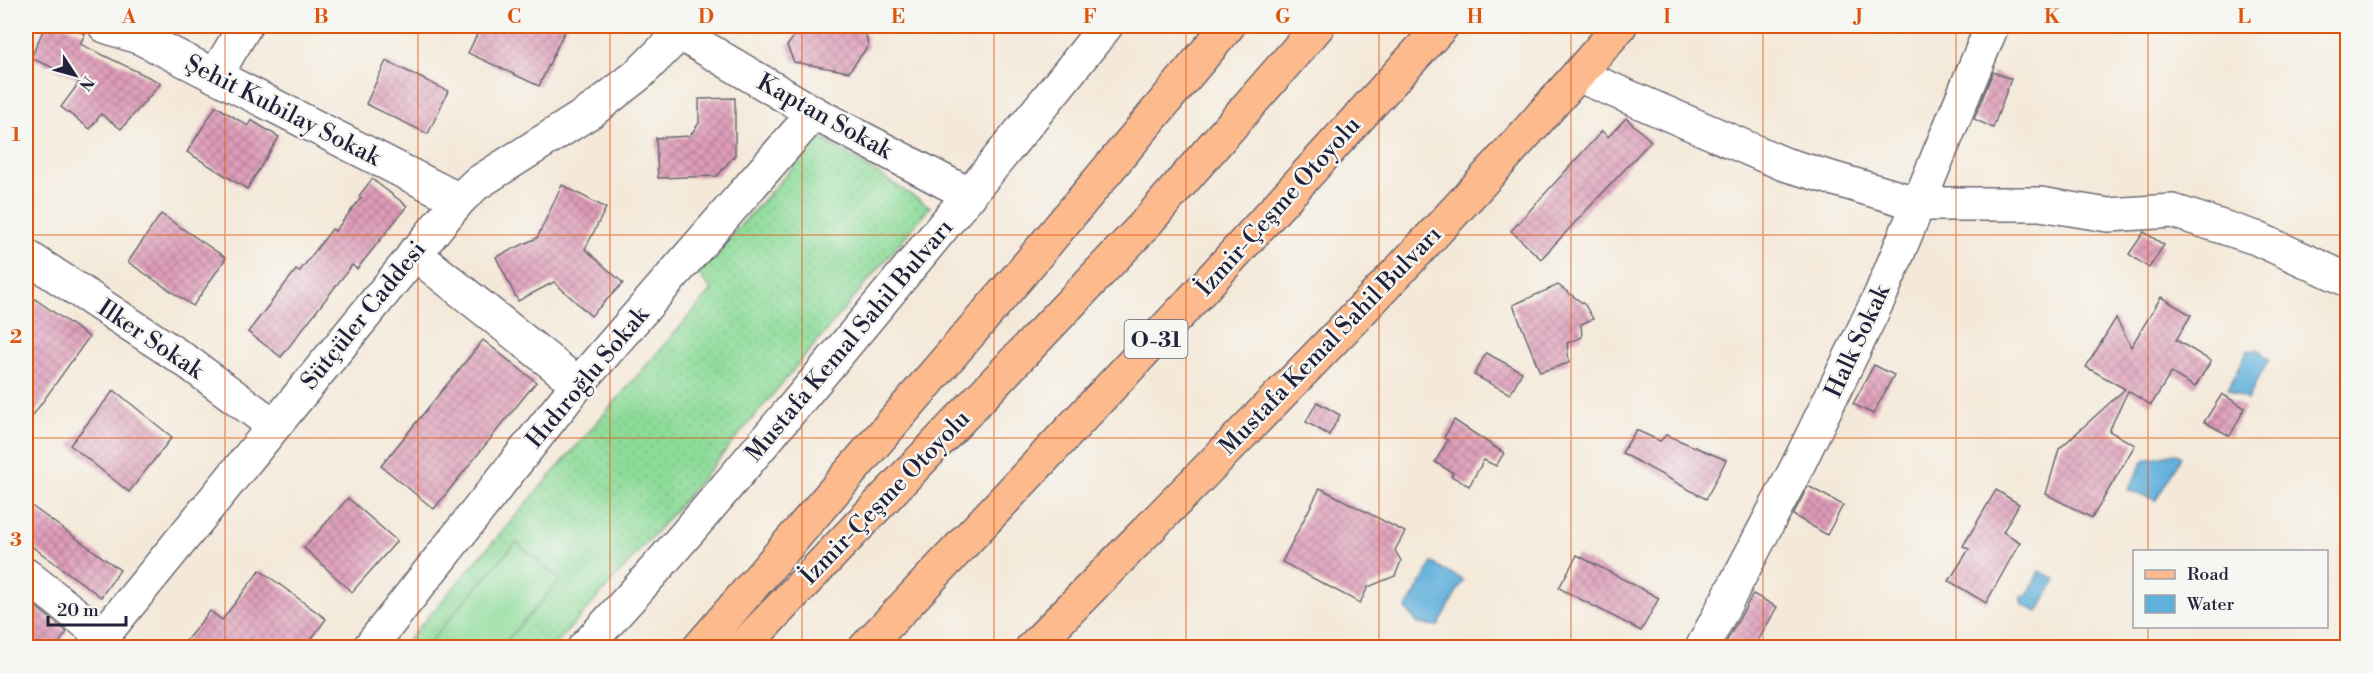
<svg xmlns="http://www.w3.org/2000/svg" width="2373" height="673" font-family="'Libre Bodoni',serif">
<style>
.grass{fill:url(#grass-dots);stroke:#587e6a;stroke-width:1.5}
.pitch{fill:#8ddb99;stroke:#587e6a;stroke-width:1.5}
.water{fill:#62b1dc;stroke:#426a8c;stroke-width:1.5}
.building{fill:url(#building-cross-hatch)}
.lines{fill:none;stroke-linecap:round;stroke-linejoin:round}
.minor-casing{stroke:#6c6872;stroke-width:36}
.major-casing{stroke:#6c6872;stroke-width:36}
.highway-casing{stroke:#6c6872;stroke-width:36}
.minor{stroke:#fff;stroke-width:33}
.major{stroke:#fcba8d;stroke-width:33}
.highway{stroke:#fcba8d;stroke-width:33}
.grid{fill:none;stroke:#de560e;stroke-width:1.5;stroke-opacity:0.55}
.labels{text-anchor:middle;stroke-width:5;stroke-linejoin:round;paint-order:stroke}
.shield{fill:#f6f6f2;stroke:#626272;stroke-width:1.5}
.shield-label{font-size:22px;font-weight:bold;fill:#22223b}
.street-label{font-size:24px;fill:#22223b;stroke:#f6f6f2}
.neatline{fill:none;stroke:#de560e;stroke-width:2}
.grid-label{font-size:20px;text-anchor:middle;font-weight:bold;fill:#de560e}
</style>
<defs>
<pattern id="grass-dots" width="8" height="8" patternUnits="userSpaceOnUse" patternTransform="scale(1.5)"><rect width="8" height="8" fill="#8ddb99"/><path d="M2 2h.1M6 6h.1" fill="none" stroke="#79bc85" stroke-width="1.8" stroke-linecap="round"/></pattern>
<pattern id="building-cross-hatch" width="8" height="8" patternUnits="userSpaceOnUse" patternTransform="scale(1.5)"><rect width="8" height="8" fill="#df9cb8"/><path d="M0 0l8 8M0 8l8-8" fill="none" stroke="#b47f97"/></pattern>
</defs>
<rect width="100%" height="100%" fill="#f6f6f2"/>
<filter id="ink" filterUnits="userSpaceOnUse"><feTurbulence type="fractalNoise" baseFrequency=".0167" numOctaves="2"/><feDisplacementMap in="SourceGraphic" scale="12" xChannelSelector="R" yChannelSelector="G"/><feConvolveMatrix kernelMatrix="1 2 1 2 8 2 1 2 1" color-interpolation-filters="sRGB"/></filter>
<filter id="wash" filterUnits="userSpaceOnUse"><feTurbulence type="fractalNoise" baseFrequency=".008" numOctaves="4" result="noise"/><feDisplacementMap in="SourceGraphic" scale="24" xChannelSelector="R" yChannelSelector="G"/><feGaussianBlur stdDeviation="1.35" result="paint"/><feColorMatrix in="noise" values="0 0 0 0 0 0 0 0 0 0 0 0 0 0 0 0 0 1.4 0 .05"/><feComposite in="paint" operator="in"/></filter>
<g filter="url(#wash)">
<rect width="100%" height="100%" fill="#f4e9d9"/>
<polygon class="grass" points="820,137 930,207 674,512 553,647 401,648 712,290 698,273"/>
<polygon class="pitch" points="516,542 560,580 501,647 425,647"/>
<g class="water">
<polygon points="2256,349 2262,351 2263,356 2269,359 2247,400 2228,389 2248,350 2253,351"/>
<polygon points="2175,453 2181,457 2156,500 2128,490 2144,460"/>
<polygon points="1432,563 1463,580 1438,626 1418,624 1406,609"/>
<polygon points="2039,571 2056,579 2038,612 2023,605 2021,597 2028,595"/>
</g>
<g id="blocks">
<g class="building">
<polygon points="45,26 66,26 85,34 80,44 161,83 121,129 101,114 90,129 61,107 81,80 31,58"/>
<polygon points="481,26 567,26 539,86 468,53"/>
<polygon points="802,26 855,26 866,34 868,46 849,72 794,62 787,46"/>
<polygon points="386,61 448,91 428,134 366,104"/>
<polygon points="1993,72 2011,79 1993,128 1974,119"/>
<polygon points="735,98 735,155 717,176 658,178 656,138 690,136 699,123 699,99"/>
<polygon points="216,106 248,126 251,120 279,137 247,189 187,152"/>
<polygon points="1626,118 1651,141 1541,259 1511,231 1602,131 1608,137"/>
<polygon points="372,179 407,206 357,269 352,265 281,357 248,332 296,270 299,272 332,229 335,231 361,198 359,196"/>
<polygon points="562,185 606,208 585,249 623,283 591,316 554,282 518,301 496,257 537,238"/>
<polygon points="161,214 226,258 193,306 128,262"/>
<polygon points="2144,232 2164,245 2149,268 2129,254"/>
<polygon points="1558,285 1585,305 1593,319 1581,324 1582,337 1567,343 1569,363 1540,372 1513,305"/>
<polygon points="2161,297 2191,315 2176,340 2211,361 2195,387 2171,373 2151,405 2128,391 2109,431 2135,445 2092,518 2046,494 2059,449 2125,389 2086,367 2116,318 2131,347"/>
<polygon points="35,299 89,337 26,425 26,312"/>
<polygon points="483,340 536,382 434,509 381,466"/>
<polygon points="1486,353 1522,372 1510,394 1474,375"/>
<polygon points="1874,365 1894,375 1873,414 1853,404"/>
<polygon points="114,390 172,437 129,492 70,445"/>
<polygon points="2222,394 2245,408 2230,436 2204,422"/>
<polygon points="1317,402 1340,415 1329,435 1306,422"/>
<polygon points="1454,420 1504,453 1496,466 1484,460 1469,486 1451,476 1453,473 1435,462 1448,440 1444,438"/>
<polygon points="1636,430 1660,441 1666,435 1726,460 1706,499 1622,453"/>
<polygon points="1808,486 1843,505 1827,535 1793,515"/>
<polygon points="1320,488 1405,532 1395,550 1401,561 1395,576 1368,587 1360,603 1282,562"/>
<polygon points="1996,490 2019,504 2003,532 2020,542 1986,603 1949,581 1969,549 1963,546"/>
<polygon points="348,498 397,541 352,592 304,548"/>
<polygon points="26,502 120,570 101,597 26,542"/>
<polygon points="1577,555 1659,598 1641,631 1559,588"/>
<polygon points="260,570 326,619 305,648 180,648 210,611 222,620"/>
<polygon points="1753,594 1777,607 1754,648 1723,648"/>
<polygon points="26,599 67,632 56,648 38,648 26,639"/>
</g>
</g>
</g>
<g filter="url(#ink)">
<use href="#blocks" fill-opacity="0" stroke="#6c6872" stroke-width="1.5"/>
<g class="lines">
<defs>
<g id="minor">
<polyline points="105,26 141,38 459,200"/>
<polyline points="681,34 814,113 970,195"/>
<polyline points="1578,75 1784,164 1919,204 2040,204 2108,215 2173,211 2256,238 2348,280"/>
<polyline points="215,76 245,26"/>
<polyline points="414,253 578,384"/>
<polyline points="26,256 189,363 273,425"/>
<polyline points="26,575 103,636"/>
<polyline points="93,648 459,200 476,184 593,110 639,74 687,26"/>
<polyline points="369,648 578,384 814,113"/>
<path d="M584 648C662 565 734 478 807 391 908 270 1008 148 1106 26"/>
<polyline points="1702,648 1796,469 1881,294 1992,26"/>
</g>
<path id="major" d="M1032 648C1231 444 1435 243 1620 26"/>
<g id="highway">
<polyline points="699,648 1018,277 1228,26"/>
<polyline points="742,648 1140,230 1318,26"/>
<polyline points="865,648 1197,295 1442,26"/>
</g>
</defs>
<use href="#minor" class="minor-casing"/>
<use href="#major" class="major-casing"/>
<use href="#highway" class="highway-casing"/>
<use href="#minor" class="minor"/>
<use href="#major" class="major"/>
<use href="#highway" class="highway"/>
</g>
</g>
<path class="grid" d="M225 26V648M418 26V648M610 26V648M802 26V648M994 26V648M1186 26V648M1379 26V648M1571 26V648M1763 26V648M1956 26V648M2148 26V552M26 235H2348M26 438H2348M2148 626V648"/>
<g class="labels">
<rect class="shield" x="1124.5" y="320" width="63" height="38" rx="4.5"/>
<g class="shield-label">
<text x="1156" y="347">O-31</text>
</g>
<g class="street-label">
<text transform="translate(283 110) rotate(27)" y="8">Şehit Kubilay Sokak</text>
<text transform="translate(825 116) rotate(29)" y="8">Kaptan Sokak</text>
<text transform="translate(1278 206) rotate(-48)" y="8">İzmir-Çeşme Otoyolu</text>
<text transform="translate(363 315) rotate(-51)" y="8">Sütçüler Caddesi</text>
<text transform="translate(151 339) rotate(34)" y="8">Ilker Sokak</text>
<text transform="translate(849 340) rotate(-50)" y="8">Mustafa Kemal Sahil Bulvarı</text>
<text transform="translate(1330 340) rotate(-46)" y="8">Mustafa Kemal Sahil Bulvarı</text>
<text transform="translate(1857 341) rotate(-65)" y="8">Halk Sokak</text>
<text transform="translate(587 377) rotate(-50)" y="8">Hıdıroğlu Sokak</text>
<text transform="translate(885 497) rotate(-46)" y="8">İzmir-Çeşme Otoyolu</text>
</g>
</g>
<rect width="2373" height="673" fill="none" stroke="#f6f6f2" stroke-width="66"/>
<rect x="2133" y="550" width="195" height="78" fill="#f6f6f2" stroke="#a1a1a9" stroke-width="1.5"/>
<rect x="2145" y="570" width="30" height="9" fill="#fcba8d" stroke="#a1a1a9" stroke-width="1.5"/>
<text x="2187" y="580" font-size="18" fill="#22223b">Road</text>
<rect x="2145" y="595" width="30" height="18" fill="#62b1dc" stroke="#a1a1a9" stroke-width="1.5"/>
<text x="2187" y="610" font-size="18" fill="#22223b">Water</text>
<g transform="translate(75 75) rotate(126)" stroke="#f6f6f2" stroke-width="4.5" paint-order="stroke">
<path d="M0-4.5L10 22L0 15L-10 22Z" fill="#22223b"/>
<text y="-9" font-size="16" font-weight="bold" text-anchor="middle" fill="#22223b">N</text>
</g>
<path d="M48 616v9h78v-9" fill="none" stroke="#22223b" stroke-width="3"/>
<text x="57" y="616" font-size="18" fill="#22223b" stroke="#f6f6f2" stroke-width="4.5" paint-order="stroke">20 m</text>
<rect x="33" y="33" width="2307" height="607" class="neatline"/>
<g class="grid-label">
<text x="129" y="23">A</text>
<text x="321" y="23">B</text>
<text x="514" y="23">C</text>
<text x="706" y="23">D</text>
<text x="898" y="23">E</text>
<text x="1090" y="23">F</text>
<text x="1283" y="23">G</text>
<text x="1475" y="23">H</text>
<text x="1667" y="23">I</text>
<text x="1859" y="23">J</text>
<text x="2052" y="23">K</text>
<text x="2244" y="23">L</text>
<text x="16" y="141">1</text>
<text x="16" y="343">2</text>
<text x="16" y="546">3</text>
</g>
</svg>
